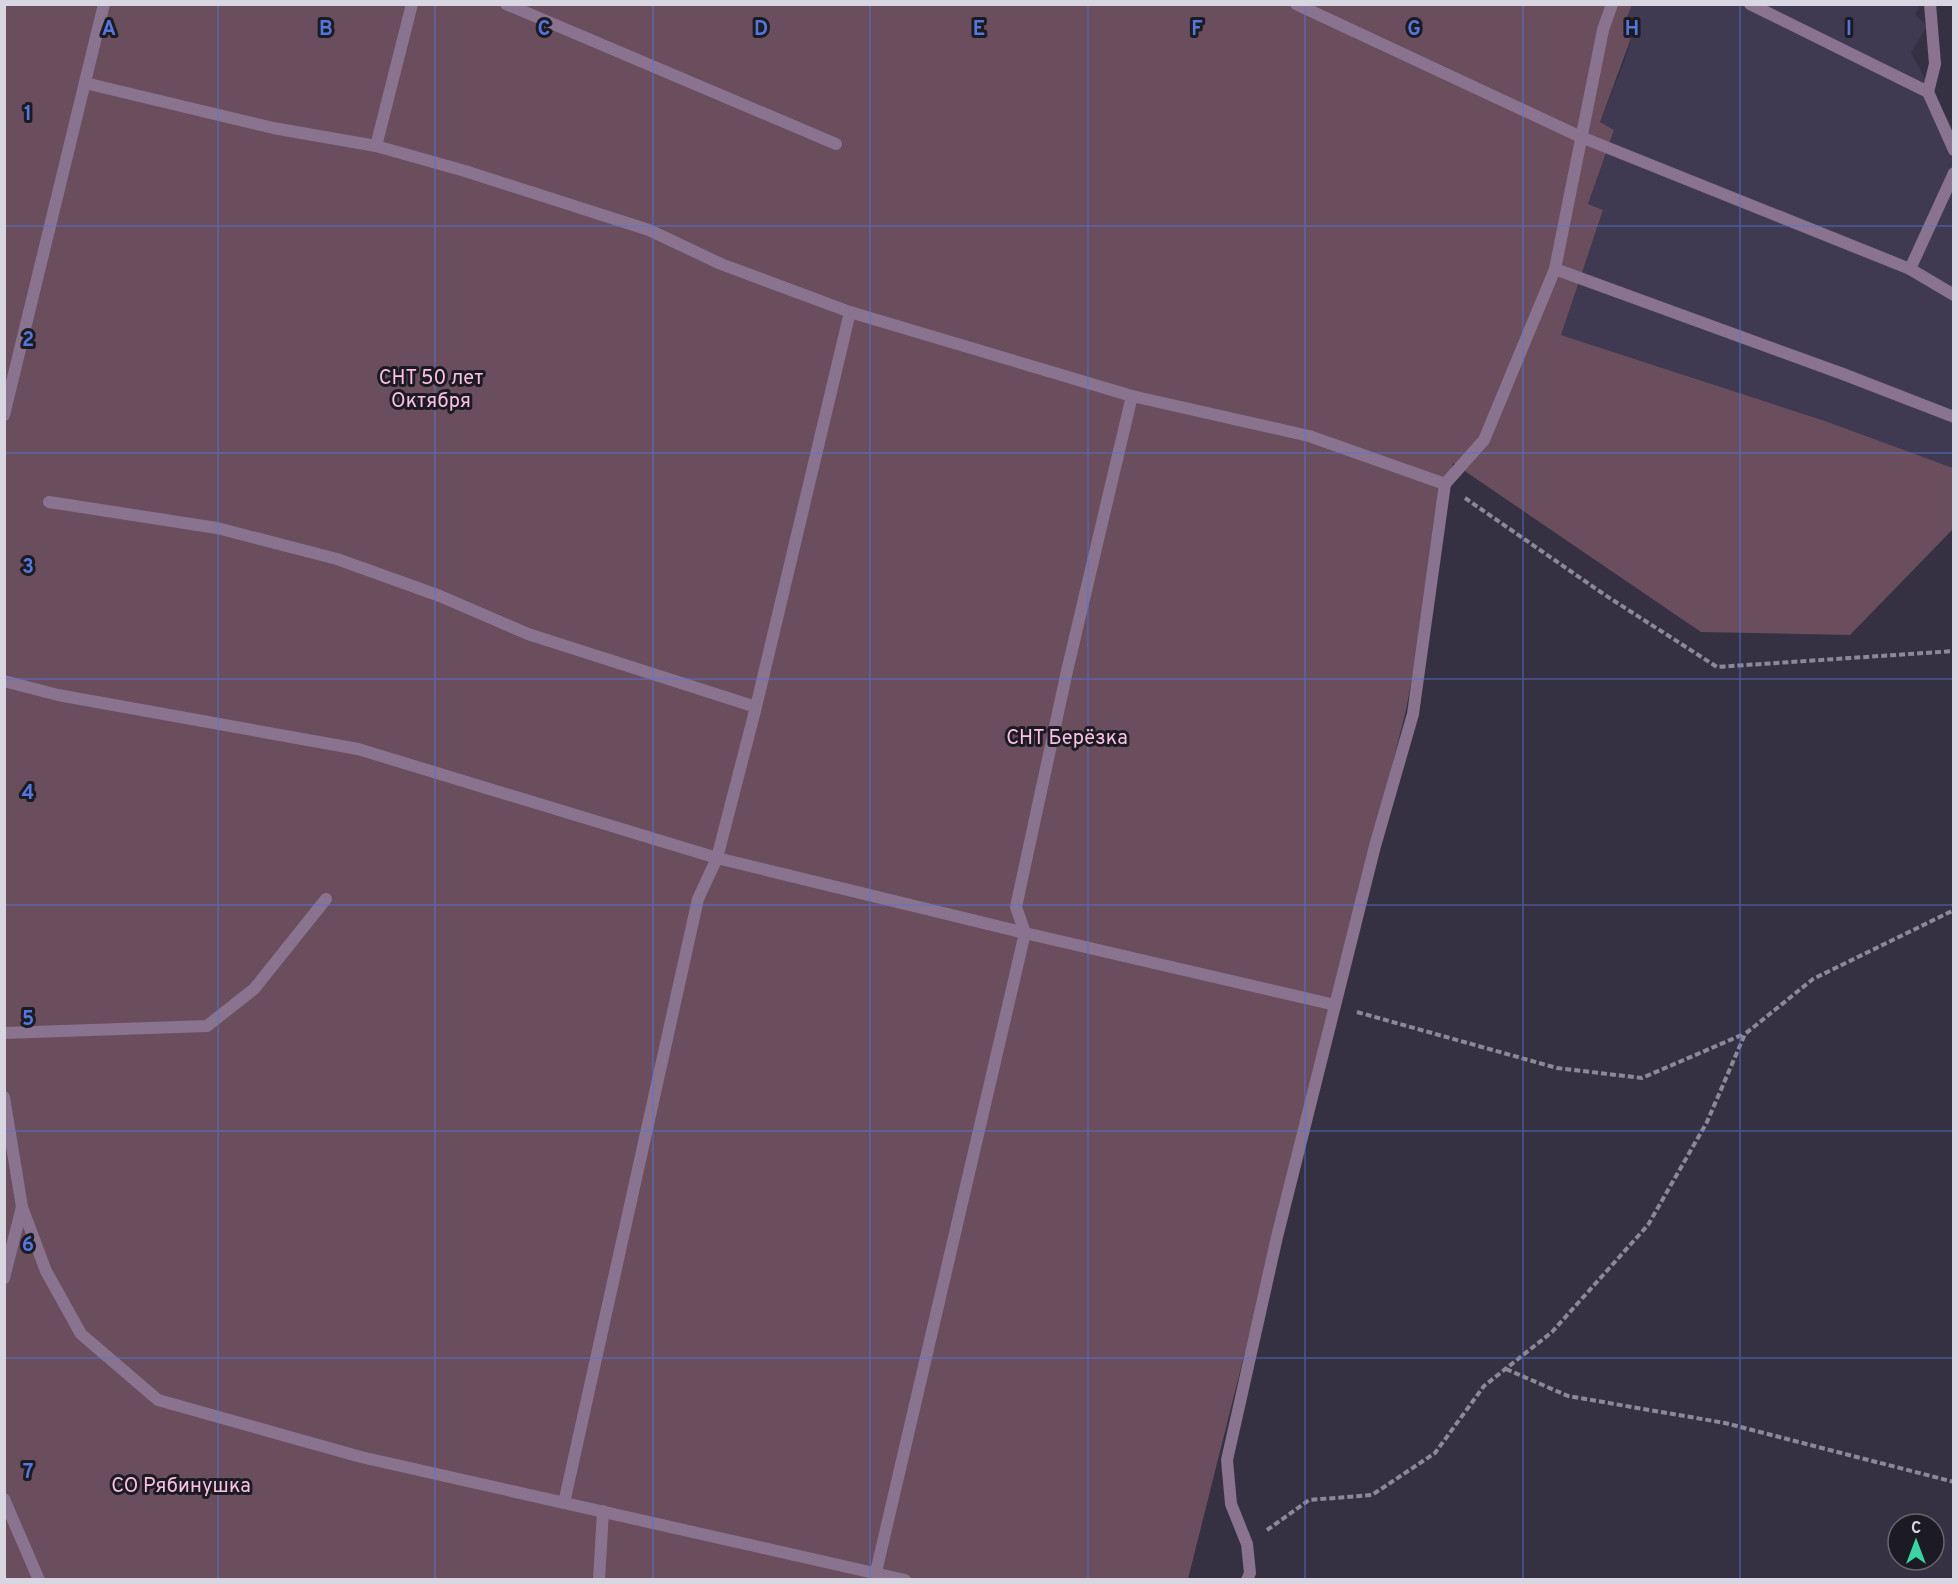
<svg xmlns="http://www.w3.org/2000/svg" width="1958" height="1584" font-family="Overpass,sans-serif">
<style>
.built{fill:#3f3a51}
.green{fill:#6a4e5e}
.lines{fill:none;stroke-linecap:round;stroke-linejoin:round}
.path{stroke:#8c8997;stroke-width:4;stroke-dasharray:6 3;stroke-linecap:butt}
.service{stroke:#89738e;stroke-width:12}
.minor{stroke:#89738e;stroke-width:12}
.grid{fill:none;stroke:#5577db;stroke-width:1.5;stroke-opacity:0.55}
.labels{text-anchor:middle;stroke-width:6;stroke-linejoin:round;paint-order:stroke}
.park-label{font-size:20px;fill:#fcc2e2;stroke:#1c1a22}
.grid-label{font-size:20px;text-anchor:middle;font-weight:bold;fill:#5577db;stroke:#1c1a22;stroke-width:6;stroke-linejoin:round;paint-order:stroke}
</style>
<rect width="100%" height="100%" fill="#353142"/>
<polygon class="built" points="1632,5 1920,5 1915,14 1927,26 1911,53 1953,129 1953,468 1825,421 1561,335 1603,210 1588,204 1614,130 1600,122 1624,62 1637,22 1627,17"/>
<polygon class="green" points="5,5 1632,5 1627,17 1637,22 1600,122 1614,130 1588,204 1603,210 1561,335 1825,421 1953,468 1953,529 1850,635 1701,632 1453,463 1406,710 1188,1579 5,1580"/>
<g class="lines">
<g class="path">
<polyline points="1465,498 1605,595 1717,667 1954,651"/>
<polyline points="1357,1012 1557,1068 1642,1078 1744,1034"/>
<polyline points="1506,1369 1568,1396 1725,1423 1954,1482"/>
<polyline points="1267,1530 1309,1500 1372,1495 1435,1453 1484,1386 1552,1332 1648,1225 1707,1122 1745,1034 1813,979 1954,910"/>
</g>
<g class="service">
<polyline points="1750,4 1928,92"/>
<polyline points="1928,92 1935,64 1930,4"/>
<polyline points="1928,92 1954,150"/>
<polyline points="1581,137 1910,269"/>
<polyline points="1954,173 1910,269 1954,295"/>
<polyline points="1555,269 1843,374 1954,417"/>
</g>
<g class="minor">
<polyline points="506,4 836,144"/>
<polyline points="1296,4 1581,137"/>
<polyline points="85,83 273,128 376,146 465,171 649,230 721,264 850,312 1132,396 1309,436 1445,484 1413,714 1375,846 1277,1237 1227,1460 1231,1504 1247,1544 1250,1573 1247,1580"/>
<polyline points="376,146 412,4"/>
<polyline points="4,415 104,4"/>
<polyline points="1445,484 1484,440 1555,269 1603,30 1612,4"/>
<polyline points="49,502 217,528 337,559 440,596 528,634 756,707"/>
<polyline points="4,681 58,695 358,749 717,858 1025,933 1335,1005"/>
<polyline points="4,1033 207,1026 254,989 326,899"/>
<polyline points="4,1097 22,1207 46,1271 81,1334 158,1400 361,1457 905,1580"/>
<polyline points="4,1278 22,1207"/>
<polyline points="4,1499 39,1580"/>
<polyline points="564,1503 698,899 717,858 756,707 850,312"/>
<polyline points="876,1572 1025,933 1016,907 1067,671 1132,396"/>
<polyline points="599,1580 603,1511"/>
</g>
</g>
<path class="grid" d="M218 4V1580M435 4V1580M653 4V1580M870 4V1580M1088 4V1580M1305 4V1580M1523 4V1580M1740 4V1580M4 226H1954M4 453H1954M4 679H1954M4 905H1954M4 1131H1954M4 1358H1954"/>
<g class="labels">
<g class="park-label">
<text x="431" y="384">СНТ 50 лет<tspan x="431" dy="23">Октября</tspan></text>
<text x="1067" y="744">СНТ Берёзка</text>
<text x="181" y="1492">СО Рябинушка</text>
</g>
</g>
<g class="grid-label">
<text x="109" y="35">A</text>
<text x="326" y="35">B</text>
<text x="544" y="35">C</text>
<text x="761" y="35">D</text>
<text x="979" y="35">E</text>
<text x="1197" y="35">F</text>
<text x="1414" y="35">G</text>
<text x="1632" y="35">H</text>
<text x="1849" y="35">I</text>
<text x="28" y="120">1</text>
<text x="28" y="346">2</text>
<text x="28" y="573">3</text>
<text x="28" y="799">4</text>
<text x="28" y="1025">5</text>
<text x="28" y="1251">6</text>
<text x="28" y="1478">7</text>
</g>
<rect width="1958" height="1584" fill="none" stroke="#d8d6e1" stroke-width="12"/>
<g transform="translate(1916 1542)"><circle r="28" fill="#1c1a22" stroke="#67656e" stroke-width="1.5"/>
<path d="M0-4.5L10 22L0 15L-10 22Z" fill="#3ad4a5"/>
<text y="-9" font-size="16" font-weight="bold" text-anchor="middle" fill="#d8d6e1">С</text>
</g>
</svg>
